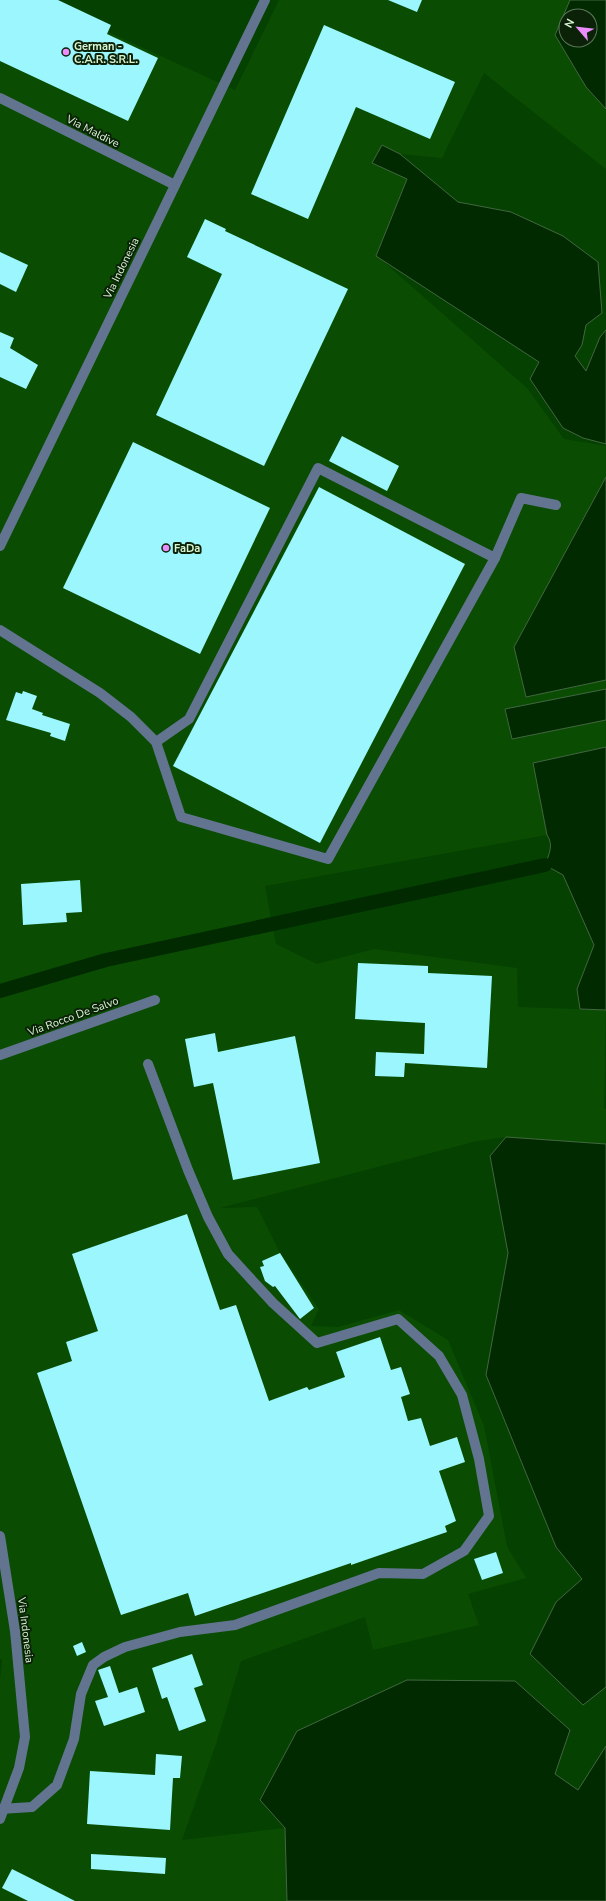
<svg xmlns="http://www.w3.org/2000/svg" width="606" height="1901" font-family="'Nunito Sans',sans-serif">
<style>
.built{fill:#0a4d02}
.water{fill:#022a00;stroke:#426740;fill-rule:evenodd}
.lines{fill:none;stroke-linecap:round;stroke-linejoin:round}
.canal{stroke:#022a00;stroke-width:14}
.building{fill:#9bf6fd}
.minor{stroke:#637491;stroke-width:10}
.poi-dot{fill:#eb8dfc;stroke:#0b2208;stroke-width:1.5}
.labels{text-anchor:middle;stroke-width:4;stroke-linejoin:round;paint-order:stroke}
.poi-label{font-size:11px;font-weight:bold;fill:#d9f6d4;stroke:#0b2208;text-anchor:start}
.street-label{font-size:11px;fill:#d9f6d4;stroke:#0b2208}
</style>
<rect width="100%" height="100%" fill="#054100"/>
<polygon class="built" points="0,0 38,0 235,90 279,0 570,0 555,35 586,87 606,109 606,169 484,73 442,158 400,154 382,145 372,163 407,178 376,255 527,388 564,439 606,446 606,477 514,647 526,697 606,680 606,689 505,710 512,739 606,720 606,747 533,763 547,835 265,886 276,944 317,964 374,949 517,968 518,1007 606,1010 604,1109 606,1109 606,1144 506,1137 477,1141 220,1208 257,1207 279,1251 319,1309 311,1326 338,1327 399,1310 448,1340 484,1426 507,1546 526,1578 468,1594 479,1625 373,1650 365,1617 241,1661 216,1744 182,1840 285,1828 287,1901 0,1901 0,1679 2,1660 0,1659"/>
<g class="water">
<path d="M570 0H606V109L586 87 555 35ZM566 16H590V40H566Z"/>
<polygon points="382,145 400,154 458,202 511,212 563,236 598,262 602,313 586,325 582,345 575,356 586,371 600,337 606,330 606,444 583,438 563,428 530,379 539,362 376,256 407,179 372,163"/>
<polygon points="606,477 606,680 526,697 514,647"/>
<polygon points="606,689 606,720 512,739 505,709"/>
<path d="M606 747V1010L580 1009 577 989 594 945 563 875 545 865C549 854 554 845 547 835L533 763Z"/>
<polygon points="506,1137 606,1144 606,1687 583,1705 530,1654 556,1602 582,1579 556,1547 486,1375 508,1253 490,1156"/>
<polygon points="407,1680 515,1681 570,1730 555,1774 578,1790 606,1746 606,1901 287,1901 285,1828 260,1800 297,1731"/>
</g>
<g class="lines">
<polyline class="canal" points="0,991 106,960 545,865"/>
</g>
<g class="building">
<polygon points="0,0 58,0 111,25 107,34 158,58 128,121 0,61"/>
<polygon points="388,0 422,0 417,12"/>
<polygon points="324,25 455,82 430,139 356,107 308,219 251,194"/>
<polygon points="205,219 226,229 225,231 348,289 264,466 156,415 222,274 187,257"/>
<polygon points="0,252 28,265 16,292 0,284"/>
<polygon points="0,332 14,338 10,348 38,365 26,389 0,377"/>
<polygon points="342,436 399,466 387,491 329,461"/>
<polygon points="133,442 270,508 200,654 63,588"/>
<polygon points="319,487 465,564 320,843 173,766"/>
<polygon points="23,691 37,696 32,709 43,713 42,715 70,724 65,741 50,736 51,733 6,720 16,692 22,694"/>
<polygon points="80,880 82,912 66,913 67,922 23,925 21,884"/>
<polygon points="358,963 428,966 428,973 492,976 487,1068 405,1063 404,1077 375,1076 376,1052 424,1054 425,1023 355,1019"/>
<polygon points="215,1033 218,1052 295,1036 320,1163 233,1180 213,1083 194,1087 185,1039"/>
<polygon points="187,1214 220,1310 236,1305 269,1401 307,1387 309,1390 345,1377 336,1352 380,1337 391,1370 401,1367 410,1394 401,1397 408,1421 421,1418 430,1446 457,1437 465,1462 439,1471 456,1521 445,1526 447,1532 351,1565 351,1563 195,1616 188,1593 121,1615 37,1373 72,1361 66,1342 98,1331 72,1254"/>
<polygon points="280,1253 314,1308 300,1319 275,1286 273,1287 265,1281 260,1267 264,1266 262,1261"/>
<polygon points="496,1552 503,1573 482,1580 474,1559"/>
<polygon points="82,1642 86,1652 77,1656 73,1646"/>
<polygon points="192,1654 203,1685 194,1688 206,1721 179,1731 167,1697 162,1699 152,1668"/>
<polygon points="110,1666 119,1693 137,1687 145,1712 104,1726 95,1701 108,1697 98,1670"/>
<polygon points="156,1754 182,1756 180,1778 173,1778 170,1830 87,1824 90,1771 155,1775"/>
<polygon points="91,1854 166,1858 165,1874 91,1869"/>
<polygon points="12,1869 28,1877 75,1901 28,1901 2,1888"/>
</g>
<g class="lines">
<g class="minor">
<polyline points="0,98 175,185"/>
<polyline points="0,546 265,0"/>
<polyline points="0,630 100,693 131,717 156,742 181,817 328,859 495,558"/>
<polyline points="156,742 189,719 318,468 495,558 521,498 556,505"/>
<polyline points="0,1055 155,1000"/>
<polyline points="0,1536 15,1631 25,1737 19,1768 0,1819"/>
<polyline points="0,1809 32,1807 57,1785 74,1739 81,1694 93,1665 104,1657 125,1647 180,1632 235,1625 379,1573 423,1574 464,1551 489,1516 479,1459 462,1395 439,1356 398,1319 317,1343 273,1303 228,1254 208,1217 188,1170 148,1064"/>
</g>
</g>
<g class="poi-dot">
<circle cx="66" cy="52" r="4"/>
<circle cx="166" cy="548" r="4"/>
</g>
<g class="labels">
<g class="poi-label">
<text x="74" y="50">German -<tspan x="74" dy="13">C.A.R. S.R.L.</tspan></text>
<text x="174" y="552">FaDa</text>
</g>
<g class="street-label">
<text transform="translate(93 131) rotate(27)" y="4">Via Maldive</text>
<text transform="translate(121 268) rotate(-64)" y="4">Via Indonesia</text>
<text transform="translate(73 1016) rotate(-20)" y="4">Via Rocco De Salvo</text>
<text transform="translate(26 1630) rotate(83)" y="4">Via Indonesia</text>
</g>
</g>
<g transform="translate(578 28) rotate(298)"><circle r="19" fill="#0b2208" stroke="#5d775a"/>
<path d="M0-3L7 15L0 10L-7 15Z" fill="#eb8dfc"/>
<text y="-6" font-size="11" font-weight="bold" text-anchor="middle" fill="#d9f6d4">N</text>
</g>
</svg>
